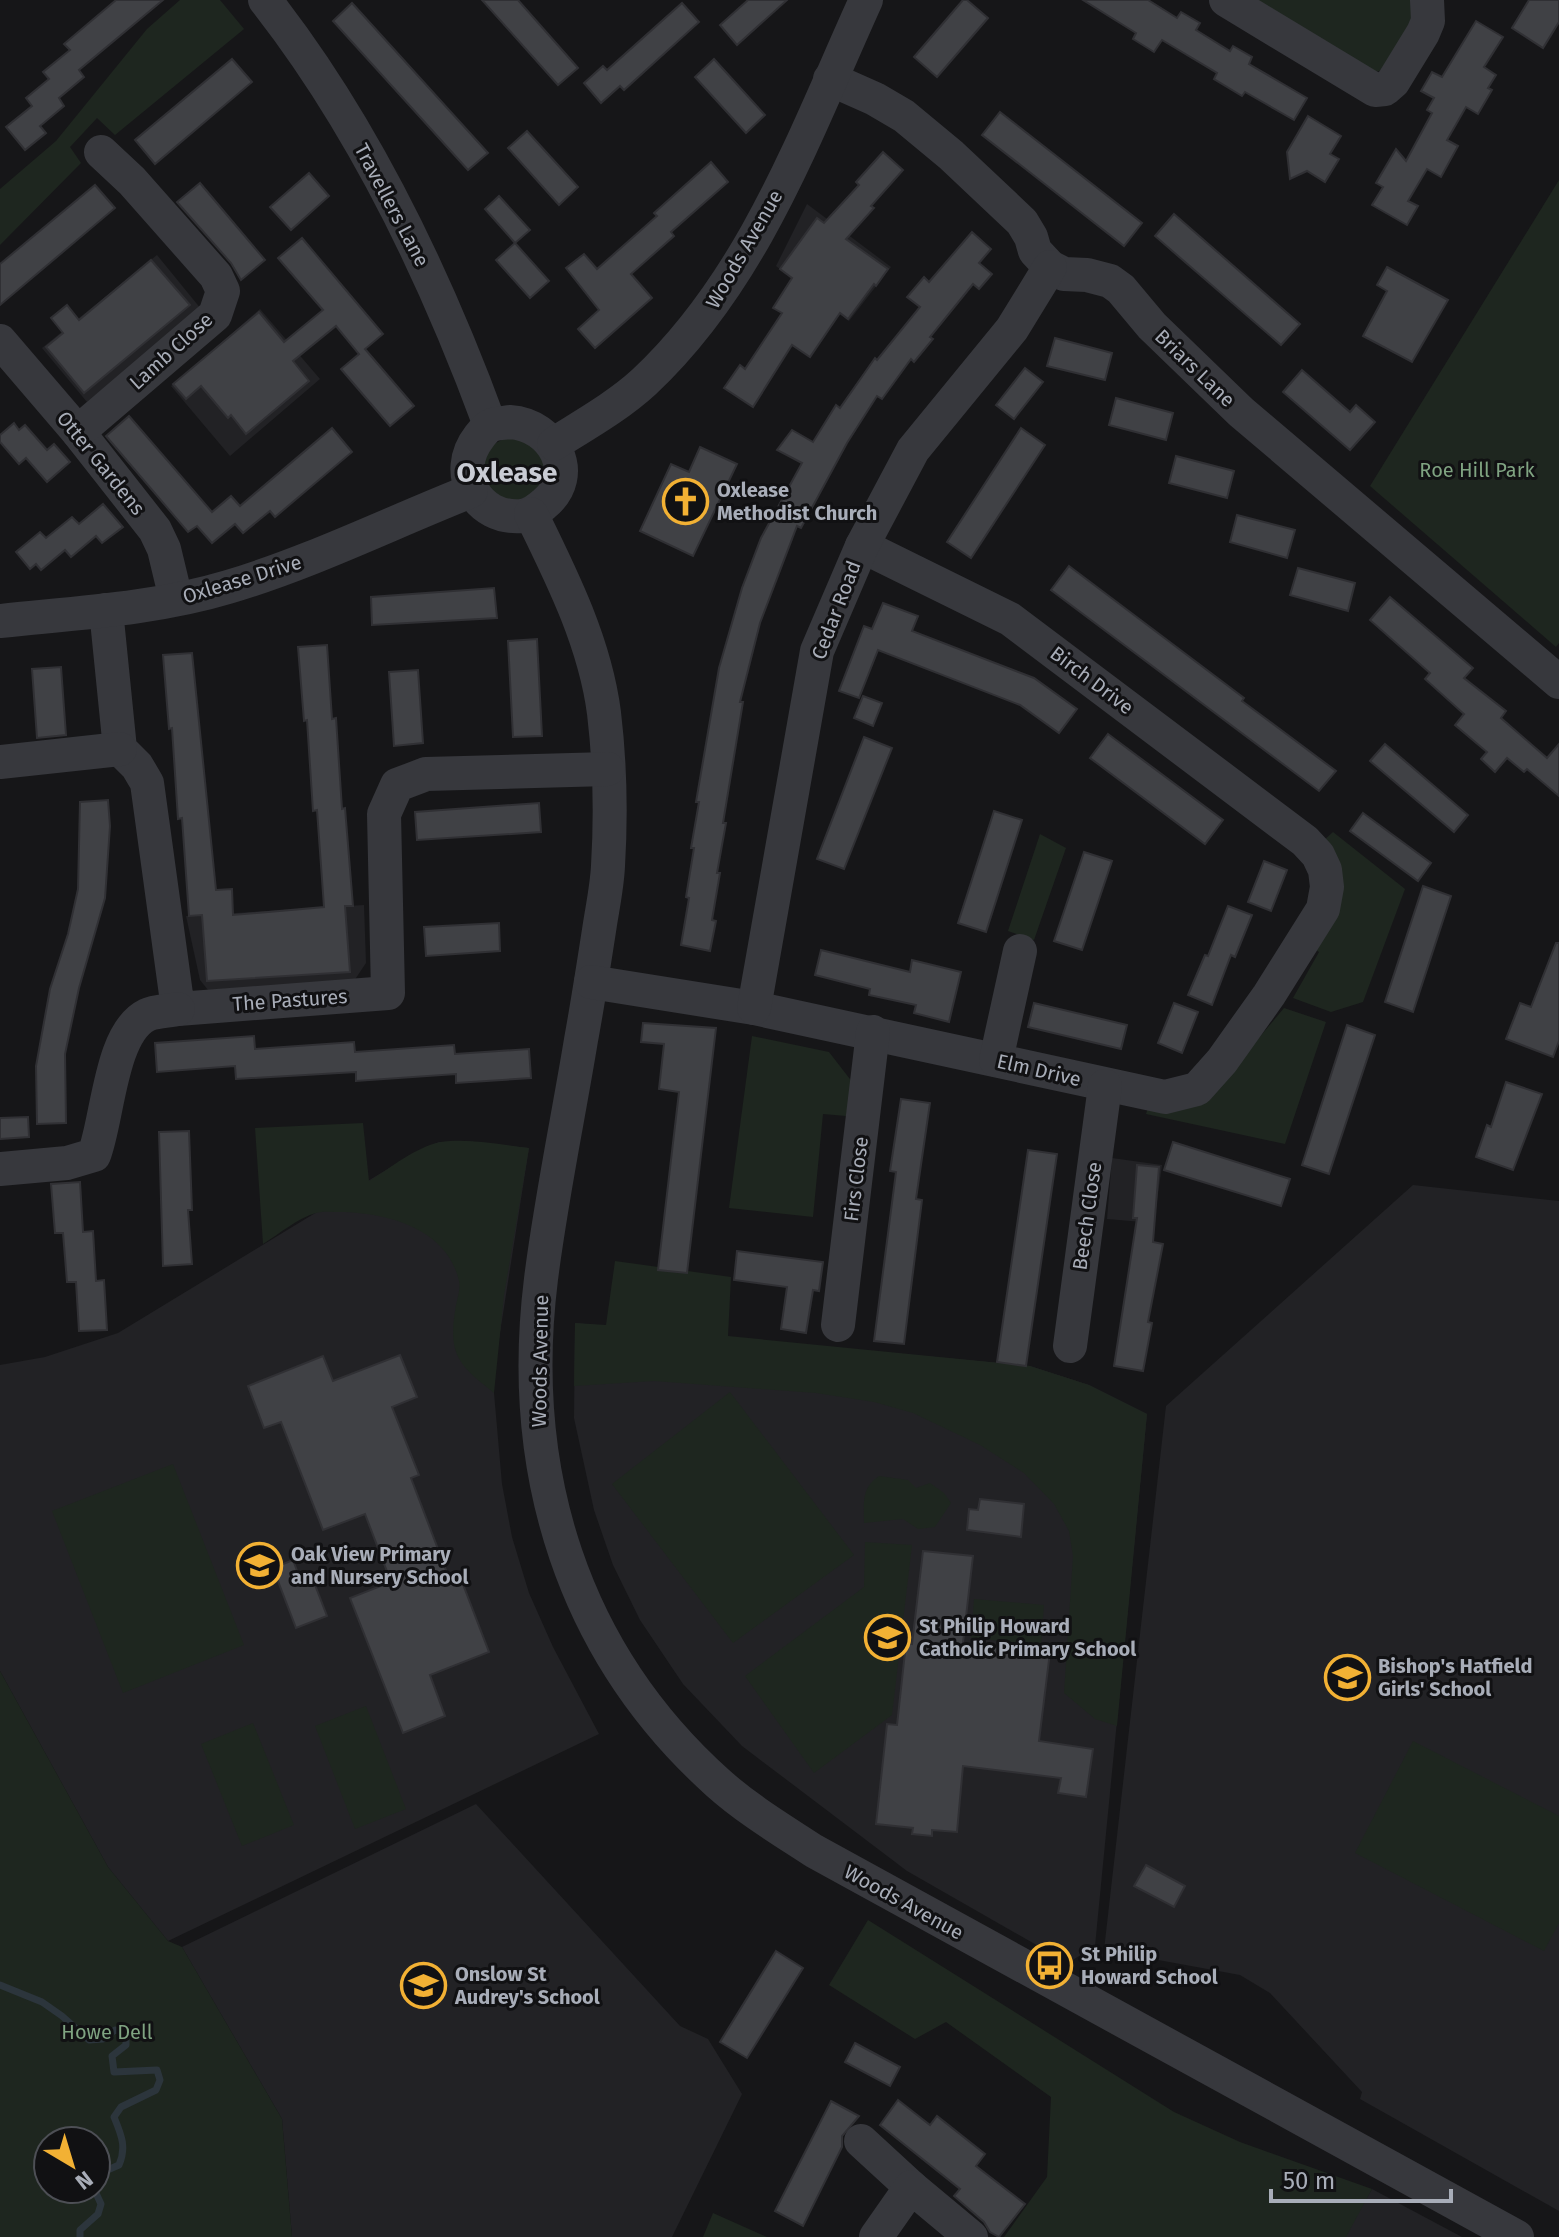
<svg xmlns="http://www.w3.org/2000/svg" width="1559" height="2237" font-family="'Fira Sans',sans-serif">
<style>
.built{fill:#222225}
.green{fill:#1e261f;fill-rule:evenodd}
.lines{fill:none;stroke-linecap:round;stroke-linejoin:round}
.stream{stroke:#2c353c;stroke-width:7}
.building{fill:#404145;stroke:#303034;stroke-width:2}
.minor{stroke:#37383d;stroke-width:34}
.labels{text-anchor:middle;stroke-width:6;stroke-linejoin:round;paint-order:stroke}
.street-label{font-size:20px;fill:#a8adb8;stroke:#111113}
.park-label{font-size:20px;fill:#7fa381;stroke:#111113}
.poi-label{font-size:20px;font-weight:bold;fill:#a8adb8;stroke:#111113;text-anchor:start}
.district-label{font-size:28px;font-weight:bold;fill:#c9ccd4;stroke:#111113}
</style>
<rect width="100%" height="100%" fill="#161618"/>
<g class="built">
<polygon points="807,204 891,267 849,321 776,266"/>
<polygon points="157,255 201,309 87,402 42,348"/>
<polygon points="260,309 320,379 230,456 171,386"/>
<polygon points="364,905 366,963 354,981 208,990 200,980 186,916"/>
<polygon points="466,1141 529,1148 494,1371 494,1393 502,1484 512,1537 529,1593 553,1647 599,1734 168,1941 108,1867 0,1671 0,1365 45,1357 118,1333 414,1153 439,1142"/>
<polygon points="1112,1158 1162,1165 1154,1223 1107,1219"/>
<polygon points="1413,1185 1559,1201 1559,2211 1360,2099 1362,2092 1270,1993 1240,1975 1104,1950 1166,1406"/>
<polygon points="575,1323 1030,1366 1089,1385 1147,1414 1095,1946 1068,1963 907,1871 742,1746 683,1684 640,1620 613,1565 594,1510 574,1418"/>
<polygon points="476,1804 680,2026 708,2039 742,2094 672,2237 292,2237 282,2119 182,1947"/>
<polygon points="1372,2189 1462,2237 1343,2237"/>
</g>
<g class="green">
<polygon points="180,0 220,0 244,29 115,135 97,118 70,147 81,163 0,245 0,189 56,141 147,29"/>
<polygon points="1238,0 1417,0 1420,13 1386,69 1376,72"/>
<polygon points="1559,180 1559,643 1556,647 1370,486"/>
<circle cx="513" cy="469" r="31"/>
<polygon points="1333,832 1405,889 1363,1002 1331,1012 1293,998 1319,952 1313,948 1322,842"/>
<polygon points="1040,834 1066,848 1034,940 1008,931"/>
<polygon points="1284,1008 1326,1022 1285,1144 1146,1114 1149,1104 1216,1089"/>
<polygon points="752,1036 829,1052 853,1083 846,1116 823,1114 813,1217 729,1208"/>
<path d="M363 1123 369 1181C391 1168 415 1147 441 1142 469 1138 501 1145 529 1148L504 1295 494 1393C460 1366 448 1356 455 1311 456 1302 461 1290 459 1281 447 1228 387 1213 341 1212 333 1212 323 1211 316 1213 298 1218 279 1234 263 1244L255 1128Z"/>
<polygon points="615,1261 731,1277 728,1336 1030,1366 1089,1385 1147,1414 1117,1726 1095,1719 1064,1693 1073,1556 1069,1531 1054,1504 1024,1473 980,1445 913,1413 874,1402 816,1393 654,1381 574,1386 575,1323 606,1325"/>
<polygon points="730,1392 854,1555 733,1643 612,1484"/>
<polygon points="173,1464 244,1645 123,1693 52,1511"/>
<path d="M879 1476 908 1480 916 1488 930 1483 944 1493 951 1503 935 1527 918 1529 903 1519 864 1523C864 1503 861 1488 879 1476Z"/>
<polygon points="865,1542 912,1545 892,1715 814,1773 745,1676 864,1587"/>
<polygon points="974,1599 1044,1605 1041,1645 971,1638"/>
<path d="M0 1671 108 1867 168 1941 182 1947 282 2119 292 2237H0ZM96 2141V2189H48V2141Z"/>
<polygon points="366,1706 406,1809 355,1829 315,1726"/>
<polygon points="253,1723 294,1825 242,1846 201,1744"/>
<polygon points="1413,1741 1559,1816 1559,1923 1544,1951 1355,1853"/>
<polygon points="868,1920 1174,2112 1240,2142 1372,2189 1346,2237 1004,2237 1047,2177 1051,2097 946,2022 915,2039 829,1985"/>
<polygon points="713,2213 767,2237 703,2237"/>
</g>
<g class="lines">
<g class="stream">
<path d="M0 1985 42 2002 62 2016 89 2040 103 2039 115 2030 126 2032V2045L112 2056 114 2072 157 2070 160 2080 156 2090 121 2107 114 2117C121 2134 127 2147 119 2165L96 2175"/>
<polyline points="80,2237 80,2230 98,2214 101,2204 94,2189"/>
</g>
</g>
<g class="building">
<polygon points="116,0 163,0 79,70 84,77 59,98 64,106 40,126 46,133 25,150 6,127 32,106 26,98 49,79 43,72 70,50 64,44"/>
<polygon points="482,0 518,0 578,68 558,85"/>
<polygon points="748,0 787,0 737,45 720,25"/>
<polygon points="963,0 967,0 988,18 937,77 914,57"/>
<polygon points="1083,0 1148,0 1177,18 1181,12 1200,23 1196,30 1230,51 1233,46 1252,57 1249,64 1307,98 1294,120 1245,92 1242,96 1214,79 1217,73 1162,40 1154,52 1133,39 1136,33"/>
<polygon points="1529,0 1559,0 1559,22 1543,48 1512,28"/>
<polygon points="352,3 488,153 468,170 333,21"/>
<polygon points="682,3 699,22 624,90 620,86 601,103 584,83 603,66 607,70"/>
<polygon points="1476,21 1503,37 1484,67 1496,75 1488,88 1492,90 1478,114 1466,107 1447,140 1458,146 1441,177 1427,169 1408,201 1418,206 1407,225 1372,205 1383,187 1376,183 1396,149 1406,161 1432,113 1427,110 1434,98 1421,91 1432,72 1442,77"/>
<polygon points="232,59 252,82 155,164 135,140"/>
<polygon points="714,59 765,115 746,133 695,77"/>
<polygon points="1000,112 1142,223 1124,246 982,135"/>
<polygon points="1308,116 1341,136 1330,154 1339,159 1325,182 1307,171 1290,179 1287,152"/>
<polygon points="527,131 578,187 559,205 508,148"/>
<polygon points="883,152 903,170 871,206 874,208 846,239 888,269 876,286 874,284 848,319 840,313 810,357 792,345 753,407 724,388 740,365 745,369 782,313 773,308 792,278 780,269 817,218 824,223 859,185 856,182"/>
<polygon points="711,162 728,182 671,232 674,236 631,274 652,298 595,348 578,329 599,310 566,268 584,254 597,269 657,216 654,213"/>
<polygon points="309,173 329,196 291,230 270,207"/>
<polygon points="200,183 265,260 241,280 231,263 177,202"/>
<polygon points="95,185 115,208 0,305 0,264"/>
<polygon points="499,196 530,230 515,243 549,281 530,298 496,260 515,243 485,209"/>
<polygon points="1174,214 1300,324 1281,345 1155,236"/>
<polygon points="972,232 991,249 979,263 992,274 979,289 973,284 930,337 933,339 914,362 911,359 882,399 877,396 847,443 801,528 797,526 760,623 740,702 743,702 723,823 726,823 717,873 720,873 712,920 716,921 710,951 681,945 689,898 686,897 694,848 691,848 699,802 696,802 719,668 742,588 761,538 802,463 777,450 792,430 813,442 836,405 840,408 875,358 877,360 920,307 907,297 924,277 929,282"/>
<polygon points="302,238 383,334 365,349 414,406 390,426 341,369 359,354 336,326 293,361 309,381 246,434 231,415 228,418 201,386 186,399 173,384 259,312 284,342 323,310 278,258"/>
<polygon points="151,260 190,305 84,393 46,347 63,333 51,318 67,305 79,320"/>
<polygon points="1387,267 1448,300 1412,362 1363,336 1387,291 1377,285"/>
<polygon points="1055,338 1112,353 1105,380 1047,366"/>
<polygon points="1025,368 1043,382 1014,419 996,405"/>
<polygon points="1302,370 1350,412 1356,405 1375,422 1350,450 1283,392"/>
<polygon points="1116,398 1173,413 1166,440 1109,425"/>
<polygon points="129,416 212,512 231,496 240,506 332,428 352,452 275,517 270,511 243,533 235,524 212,543 197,526 188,532 106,436"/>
<polygon points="14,423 19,430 25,425 47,450 54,444 70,462 47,482 26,458 19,464 0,442 0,435"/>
<polygon points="1021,428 1045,445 971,558 947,542"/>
<polygon points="700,447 737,464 693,556 640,531 671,464 689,472"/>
<polygon points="1176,456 1234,471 1227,498 1169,483"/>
<polygon points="103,504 123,527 102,543 96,536 71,557 65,550 41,570 36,564 30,569 16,552 40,532 46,538 72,517 79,524"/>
<polygon points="1237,515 1295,530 1287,558 1230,542"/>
<polygon points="1069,566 1244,698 1242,701 1336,771 1319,791 1051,590"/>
<polygon points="1298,568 1355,583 1348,611 1290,595"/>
<polygon points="494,588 497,618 372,625 371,597"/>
<polygon points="1390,597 1473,668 1464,678 1506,711 1501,718 1547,758 1559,744 1559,796 1527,769 1524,772 1507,758 1495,772 1481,759 1487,752 1455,725 1464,714 1425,679 1430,673 1370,620"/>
<polygon points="883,603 918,616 912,631 1034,678 1077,709 1059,733 1020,705 878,650 859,698 839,691 864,626 872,629"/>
<polygon points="537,639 542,736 513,737 508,641"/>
<polygon points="327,645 332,719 336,718 342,809 345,808 353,906 345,906 350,972 207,981 202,915 189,916 182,818 178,819 172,728 169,729 163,655 192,653 216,890 232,889 233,915 324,907 317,810 313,811 307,720 304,721 298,647"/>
<polygon points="61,667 66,735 37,738 32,669"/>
<polygon points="418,670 423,743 394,746 389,672"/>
<polygon points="863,696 882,703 873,726 854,718"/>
<polygon points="1108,734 1223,820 1205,844 1090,758"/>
<polygon points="864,737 892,748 844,869 817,859"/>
<polygon points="1385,744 1468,815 1454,832 1370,761"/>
<polygon points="108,800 110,826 105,898 79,988 65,1054 66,1123 37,1124 36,1066 50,989 68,934 78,889 80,802"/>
<polygon points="539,803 541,832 417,840 415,812"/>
<polygon points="994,811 1022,820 986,932 958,923"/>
<polygon points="1363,813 1431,863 1418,881 1350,831"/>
<polygon points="1084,852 1112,861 1082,950 1054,941"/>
<polygon points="1264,861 1287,870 1271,911 1248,902"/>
<polygon points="1423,886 1451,896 1413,1012 1385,1002"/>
<polygon points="1228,906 1252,915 1235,957 1231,955 1212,1005 1188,995 1205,955 1208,956"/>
<polygon points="499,923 500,951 426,956 424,927"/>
<polygon points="1556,943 1559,943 1559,1041 1553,1057 1506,1039 1520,1003 1531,1007"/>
<polygon points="821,950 910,972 912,960 961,972 949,1022 914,1013 916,1005 869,995 870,989 815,975"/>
<polygon points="1034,1003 1127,1025 1121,1049 1028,1027"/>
<polygon points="1174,1003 1198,1012 1182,1053 1158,1043"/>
<polygon points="643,1023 716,1028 687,1273 658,1270 679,1092 659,1089 664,1044 641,1042"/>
<polygon points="1347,1025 1375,1035 1329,1174 1302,1165"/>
<polygon points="254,1036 255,1049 354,1042 355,1052 454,1045 455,1054 529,1049 531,1078 456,1083 456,1074 356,1081 356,1072 236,1079 235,1066 157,1072 155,1043"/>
<polygon points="1506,1082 1542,1094 1513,1170 1476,1157 1487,1125 1491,1127"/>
<polygon points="901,1099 930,1103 916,1199 922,1200 904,1344 874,1341 896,1172 890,1171"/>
<polygon points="28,1117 29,1137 0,1139 0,1118"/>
<polygon points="189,1131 192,1210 188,1210 192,1264 163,1266 159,1132"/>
<polygon points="1173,1142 1290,1179 1281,1206 1164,1170"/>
<polygon points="1028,1150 1057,1154 1026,1366 997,1362"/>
<polygon points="1137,1165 1159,1167 1153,1242 1163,1244 1148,1322 1152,1323 1143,1371 1114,1366 1137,1218 1133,1218"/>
<polygon points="80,1182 83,1232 93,1231 96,1281 104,1280 107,1330 79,1331 76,1282 67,1282 63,1233 55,1233 51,1184"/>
<polygon points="737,1251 823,1262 819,1291 813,1290 806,1333 781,1329 787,1287 734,1280"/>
<polygon points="400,1355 417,1397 392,1407 419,1475 411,1478 449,1578 459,1574 489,1652 430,1675 445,1716 403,1733 350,1598 391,1582 365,1514 323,1530 281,1422 264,1428 248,1386 323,1356 333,1381"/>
<polygon points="980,1499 1024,1504 1021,1537 967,1530 969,1509 978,1510"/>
<polygon points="923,1551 973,1556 963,1643 1050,1652 1039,1741 1093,1749 1086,1797 1058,1793 1061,1778 963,1766 957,1832 932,1830 932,1836 912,1834 913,1828 876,1824 887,1724 897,1725 906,1643 912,1644"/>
<polygon points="293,1560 299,1576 310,1572 327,1616 296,1628 273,1568"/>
<polygon points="1146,1865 1185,1886 1174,1907 1134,1886"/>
<polygon points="776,1951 803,1968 747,2058 720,2042"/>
<polygon points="855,2043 900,2067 890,2086 845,2062"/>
<polygon points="898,2100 930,2125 937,2116 985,2154 976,2166 1025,2204 999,2237 990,2232 984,2222 954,2196 960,2189 880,2125"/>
<polygon points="831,2101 859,2116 842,2136 842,2147 803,2226 775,2211"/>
</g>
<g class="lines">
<g class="minor">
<path d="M265 0C364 126 435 275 490 425"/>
<polyline points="1226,0 1375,90 1385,89 1393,82 1423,33 1428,21 1427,0"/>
<polyline points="830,79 875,99 904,116 951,155 1022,222 1031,237 1035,251 1050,267 1064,274 1087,275 1110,281 1121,289 1152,326 1241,412 1559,682"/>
<polyline points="0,341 78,432 155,530 164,549 176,599"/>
<path d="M510 422C554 425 580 475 544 504 537 510 531 515 522 516 477 520 451 473 479 437 482 433 487 427 492 425 497 423 505 423 510 422Z"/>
<polyline points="78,432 215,315 223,291 216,276 132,181 101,152"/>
<path d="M554 444C584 425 618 406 644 382 754 279 805 134 866 0"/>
<path d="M531 514C562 577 595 643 604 713 610 763 611 816 608 866 607 886 603 905 600 924 594 963 588 1002 581 1040 568 1119 551 1199 541 1279 517 1472 572 1652 718 1783 747 1809 782 1830 814 1851L1517 2237"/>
<polyline points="106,610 120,749 137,766 147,783 178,1009 388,993 384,814 397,785 426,774 608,769"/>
<path d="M0 621C76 613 155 609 228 587 312 562 390 523 471 491"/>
<polyline points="0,762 120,749"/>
<polyline points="591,982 754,1008 1165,1097 1197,1089 1222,1061 1269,995 1323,909 1327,887 1325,870 1318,855 1305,841 1010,619 862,546"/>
<polyline points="754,1008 817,651 862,546 913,450 1012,329 1050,267"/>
<polyline points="996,1060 1020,951"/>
<path d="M0 1169 67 1163 94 1155C108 1119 110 1033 147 1015 155 1011 169 1011 178 1009"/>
<polyline points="838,1325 873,1032"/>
<polyline points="1070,1346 1105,1086"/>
<polyline points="861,2141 911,2187"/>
<polyline points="876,2237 911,2187 971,2237"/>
</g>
</g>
<defs>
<symbol id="church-ring" viewBox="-11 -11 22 22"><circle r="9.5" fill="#111113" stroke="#f2b134" stroke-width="1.5"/><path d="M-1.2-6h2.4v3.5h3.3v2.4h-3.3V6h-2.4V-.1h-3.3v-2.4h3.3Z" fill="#f2b134"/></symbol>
<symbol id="school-ring" viewBox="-11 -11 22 22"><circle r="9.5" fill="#111113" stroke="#f2b134" stroke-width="1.5"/><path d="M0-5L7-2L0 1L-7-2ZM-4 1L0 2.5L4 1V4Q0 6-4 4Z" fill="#f2b134"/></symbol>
<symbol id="bus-ring" viewBox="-11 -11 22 22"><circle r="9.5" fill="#111113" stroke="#f2b134" stroke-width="1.5"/><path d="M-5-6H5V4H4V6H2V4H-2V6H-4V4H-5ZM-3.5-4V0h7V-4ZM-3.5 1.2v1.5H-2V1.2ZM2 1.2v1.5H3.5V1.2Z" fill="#f2b134"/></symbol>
</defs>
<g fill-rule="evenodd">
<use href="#church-ring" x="660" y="476" width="51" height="51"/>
<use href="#school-ring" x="234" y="1540" width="51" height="51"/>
<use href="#school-ring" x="862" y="1612" width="51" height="51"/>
<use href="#school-ring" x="1322" y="1652" width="51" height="51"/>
<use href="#bus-ring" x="1024" y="1940" width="51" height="51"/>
<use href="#school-ring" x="398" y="1960" width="51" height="51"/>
</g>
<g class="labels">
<g class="street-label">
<text transform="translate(392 205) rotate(62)" y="7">Travellers Lane</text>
<text transform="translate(744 249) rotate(-60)" y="7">Woods Avenue</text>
<text transform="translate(171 351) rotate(-42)" y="7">Lamb Close</text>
<text transform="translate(1195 368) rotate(44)" y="7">Briars Lane</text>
<text transform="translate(101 463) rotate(51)" y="7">Otter Gardens</text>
<text transform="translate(242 579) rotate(-17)" y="7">Oxlease Drive</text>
<text transform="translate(836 610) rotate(-69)" y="7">Cedar Road</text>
<text transform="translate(1092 680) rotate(37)" y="7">Birch Drive</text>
<text transform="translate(290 1000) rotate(-4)" y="7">The Pastures</text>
<text transform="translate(1039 1070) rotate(13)" y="7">Elm Drive</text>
<text transform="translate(856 1179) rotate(-83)" y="7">Firs Close</text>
<text transform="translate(1087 1216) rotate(-82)" y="7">Beech Close</text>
<text transform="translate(540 1361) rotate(-89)" y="7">Woods Avenue</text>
<text transform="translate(904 1902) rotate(29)" y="7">Woods Avenue</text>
</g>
<g class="park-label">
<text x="1477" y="477">Roe Hill Park</text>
<text x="107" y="2039">Howe Dell</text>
</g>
<g class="poi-label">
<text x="717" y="497">Oxlease<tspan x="717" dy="23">Methodist Church</tspan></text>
<text x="291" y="1561">Oak View Primary<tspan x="291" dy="23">and Nursery School</tspan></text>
<text x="919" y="1633">St Philip Howard<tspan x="919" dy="23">Catholic Primary School</tspan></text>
<text x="1378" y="1673">Bishop's Hatfield<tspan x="1378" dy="23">Girls' School</tspan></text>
<text x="1081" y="1961">St Philip<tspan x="1081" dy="23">Howard School</tspan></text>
<text x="455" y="1981">Onslow St<tspan x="455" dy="23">Audrey's School</tspan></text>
</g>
<g class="district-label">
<text x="507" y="482">Oxlease</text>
</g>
</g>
<g transform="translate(72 2165) rotate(142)"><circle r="38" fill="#111113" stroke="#4d4f55" stroke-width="2"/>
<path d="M0-6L14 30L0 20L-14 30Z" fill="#f2b134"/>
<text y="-12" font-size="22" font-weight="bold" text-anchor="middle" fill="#a8adb8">N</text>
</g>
<path d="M1271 2189v12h180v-12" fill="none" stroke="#a8adb8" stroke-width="4"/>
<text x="1283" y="2189" font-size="24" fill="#a8adb8" stroke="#111113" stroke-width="6" paint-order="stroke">50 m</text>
</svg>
